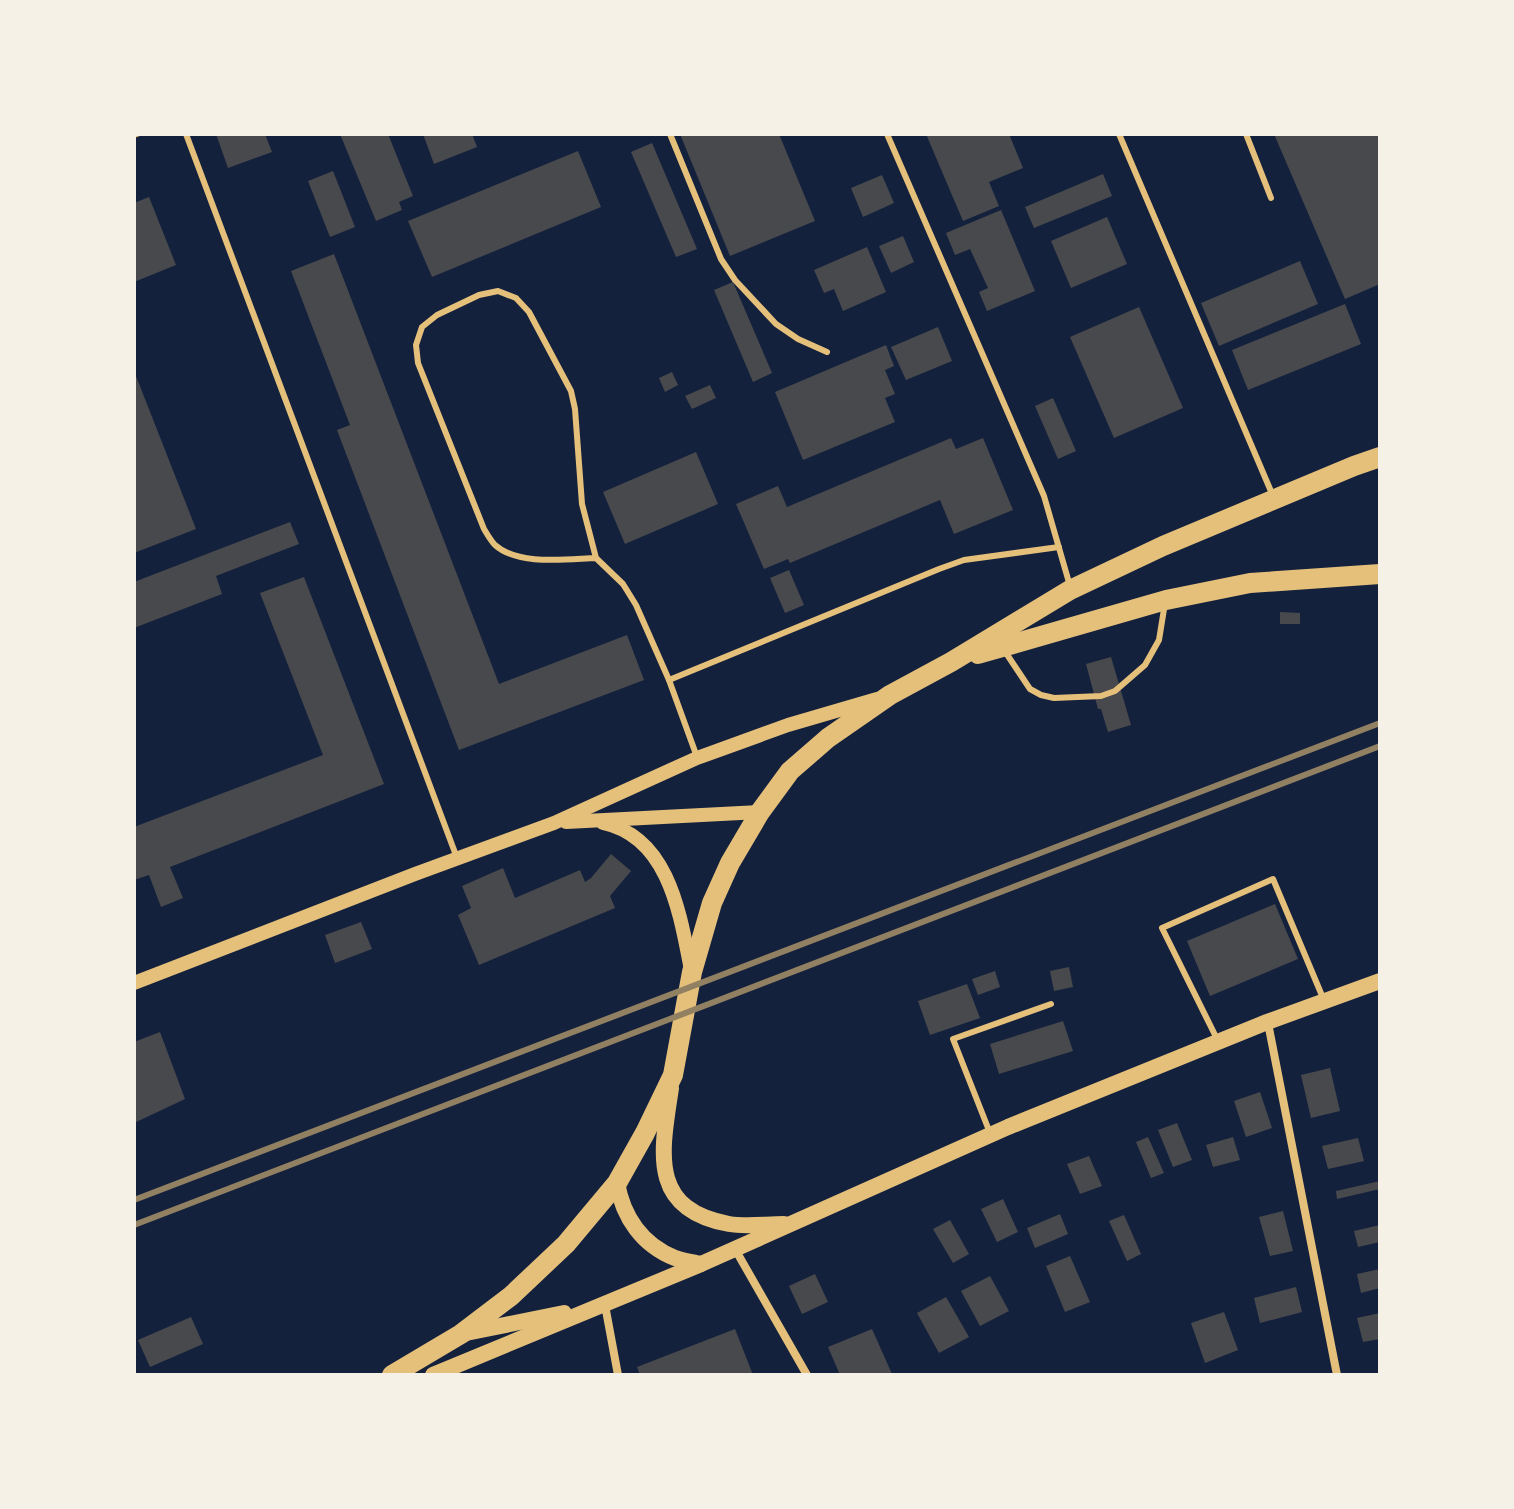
<svg xmlns="http://www.w3.org/2000/svg" width="1514" height="1509" font-family="Arial,sans-serif">
<style>
.building{fill:#48494c}
.lines{fill:none;stroke-linecap:round;stroke-linejoin:round}
.service{stroke:#e5c07b;stroke-width:6}
.minor{stroke:#e5c07b;stroke-width:8}
.tertiary{stroke:#e5c07b;stroke-width:14}
.secondary{stroke:#e5c07b;stroke-width:16}
.primary{stroke:#e5c07b;stroke-width:20}
.rail{stroke:#918062;stroke-width:6}
</style>
<rect width="100%" height="100%" fill="#14213d"/>
<g class="building">
<polygon points="216,134 265,134 272,152 228,168"/>
<polygon points="340,134 388,134 413,196 399,202 402,210 376,221"/>
<polygon points="423,134 472,134 477,147 434,164"/>
<polygon points="680,134 779,134 815,221 730,256"/>
<polygon points="926,134 1009,134 1023,168 989,182 999,206 963,221"/>
<polygon points="1274,134 1380,134 1380,284 1345,299"/>
<polygon points="652,143 697,249 676,257 631,152"/>
<polygon points="578,151 601,207 432,277 408,221"/>
<polygon points="333,171 355,227 330,237 308,181"/>
<polygon points="1103,174 1112,196 1034,228 1025,207"/>
<polygon points="882,175 894,203 863,217 851,188"/>
<polygon points="149,197 176,265 134,282 134,203"/>
<polygon points="1001,210 1035,291 987,311 979,292 988,288 970,249 955,255 946,233"/>
<polygon points="1107,217 1127,264 1071,288 1051,241"/>
<polygon points="903,236 914,262 891,273 879,246"/>
<polygon points="867,247 886,292 843,311 834,289 824,293 814,270"/>
<polygon points="334,254 499,684 627,635 644,680 459,750 337,430 350,425 291,271"/>
<polygon points="1300,261 1318,304 1219,346 1201,303"/>
<polygon points="733,282 772,373 753,382 714,290"/>
<polygon points="1345,304 1361,344 1248,390 1232,350"/>
<polygon points="1139,307 1183,408 1114,438 1070,337"/>
<polygon points="938,327 952,361 906,380 891,347"/>
<polygon points="886,345 894,366 885,370 895,394 885,398 895,422 803,460 775,392"/>
<polygon points="134,371 196,529 134,553"/>
<polygon points="672,372 678,385 665,392 659,378"/>
<polygon points="710,385 716,398 692,409 685,396"/>
<polygon points="1053,398 1076,451 1058,459 1035,406"/>
<polygon points="951,438 956,449 983,438 1013,510 954,534 940,500 790,563 788,559 764,569 736,504 778,486 787,507"/>
<polygon points="696,452 718,504 625,544 603,492"/>
<polygon points="290,522 299,544 216,576 222,594 134,628 134,582"/>
<polygon points="789,570 804,605 785,613 770,578"/>
<polygon points="304,577 384,784 170,867 183,898 161,907 149,875 134,880 134,827 323,755 260,593"/>
<polygon points="1280,612 1300,613 1300,624 1280,624"/>
<polygon points="1111,657 1131,725 1108,732 1101,709 1098,709 1086,664"/>
<polygon points="611,854 631,871 610,896 615,908 479,965 458,915 471,908 462,886 503,868 515,898 580,870 585,882 591,878"/>
<polygon points="1275,904 1298,959 1210,996 1187,941"/>
<polygon points="361,922 372,949 335,963 325,935"/>
<polygon points="1069,967 1073,987 1054,991 1050,971"/>
<polygon points="995,971 1000,987 978,995 972,979"/>
<polygon points="967,984 980,1018 930,1035 918,1001"/>
<polygon points="1063,1021 1073,1051 999,1074 990,1044"/>
<polygon points="160,1032 185,1099 134,1123 134,1042"/>
<polygon points="1330,1068 1340,1111 1311,1118 1301,1075"/>
<polygon points="1260,1092 1272,1128 1246,1137 1234,1101"/>
<polygon points="1177,1123 1192,1160 1173,1167 1158,1130"/>
<polygon points="1148,1137 1164,1173 1151,1178 1136,1142"/>
<polygon points="1233,1137 1240,1160 1213,1167 1206,1145"/>
<polygon points="1358,1138 1364,1161 1328,1169 1322,1146"/>
<polygon points="1089,1156 1102,1186 1080,1194 1067,1164"/>
<polygon points="1380,1181 1380,1189 1337,1199 1336,1191"/>
<polygon points="1003,1199 1018,1232 997,1242 981,1209"/>
<polygon points="1283,1211 1293,1251 1270,1256 1259,1217"/>
<polygon points="1060,1214 1068,1234 1035,1248 1027,1228"/>
<polygon points="1124,1215 1141,1254 1127,1261 1109,1221"/>
<polygon points="950,1220 969,1254 953,1263 933,1229"/>
<polygon points="1380,1225 1380,1242 1358,1247 1354,1231"/>
<polygon points="1070,1256 1090,1302 1065,1312 1046,1266"/>
<polygon points="1380,1269 1380,1288 1361,1293 1357,1274"/>
<polygon points="815,1274 828,1302 802,1314 789,1286"/>
<polygon points="990,1276 1009,1311 980,1326 961,1291"/>
<polygon points="1296,1287 1302,1312 1260,1323 1254,1298"/>
<polygon points="946,1297 969,1337 939,1353 917,1313"/>
<polygon points="1224,1312 1238,1350 1205,1363 1191,1323"/>
<polygon points="1380,1313 1380,1339 1363,1342 1357,1318"/>
<polygon points="191,1317 203,1344 150,1367 138,1340"/>
<polygon points="735,1329 753,1375 640,1375 637,1367"/>
<polygon points="872,1329 892,1374 840,1375 828,1347"/>
</g>
<g class="lines">
<g class="service">
<polyline points="186,134 457,858"/>
<polyline points="670,134 721,259 735,280 776,324 798,339 827,352"/>
<polyline points="887,134 1044,496 1070,586"/>
<polyline points="1119,134 1273,496"/>
<polyline points="1246,134 1271,198"/>
<polyline points="134,135 137,134"/>
<path d="M596 558C567 559 518 566 495 545 491 541 487 534 484 529L418 363 416 345 422 327 437 315 479 295 498 291 516 298 529 312 571 391 575 409 582 504 596 558 623 584 636 605 669 680"/>
<polyline points="1004,650 1030,689 1041,695 1054,698 1101,696 1115,691 1145,665 1159,640 1165,603"/>
<polyline points="697,757 669,680 939,569 964,560 1059,547"/>
<polyline points="1218,1041 1162,928 1273,879 1323,998"/>
<polyline points="990,1133 953,1039 1051,1004"/>
</g>
<g class="minor">
<polyline points="1268,1023 1337,1375"/>
<polyline points="735,1249 807,1375"/>
<polyline points="605,1305 618,1375"/>
</g>
<g class="tertiary">
<polyline points="566,822 760,812"/>
<path d="M603 823C669 837 680 914 691 970"/>
<polyline points="134,983 415,874 554,823 697,758 788,725 877,699"/>
</g>
<g class="secondary">
<path d="M671 1088C662 1150 647 1209 729 1224 746 1227 766 1224 784 1224"/>
<path d="M617 1183C623 1217 642 1245 675 1258 683 1261 693 1262 701 1264"/>
<polyline points="461,1334 564,1313"/>
<polyline points="433,1375 701,1264 1008,1127 1267,1022 1380,981"/>
</g>
<g class="primary">
<polyline points="978,654 1166,600 1250,583 1380,574"/>
<polyline points="392,1375 461,1334 511,1296 566,1244 617,1183 645,1133 673,1075 692,972 712,903 730,863 760,812 790,771 828,738 890,695 951,662 1070,590 1163,546 1354,466 1380,457"/>
</g>
<g class="rail">
<polyline points="134,1200 1380,723"/>
<polyline points="134,1225 1380,746"/>
</g>
</g>
<rect width="1514" height="1509" fill="none" stroke="#f6f1e7" stroke-width="272"/>
</svg>
